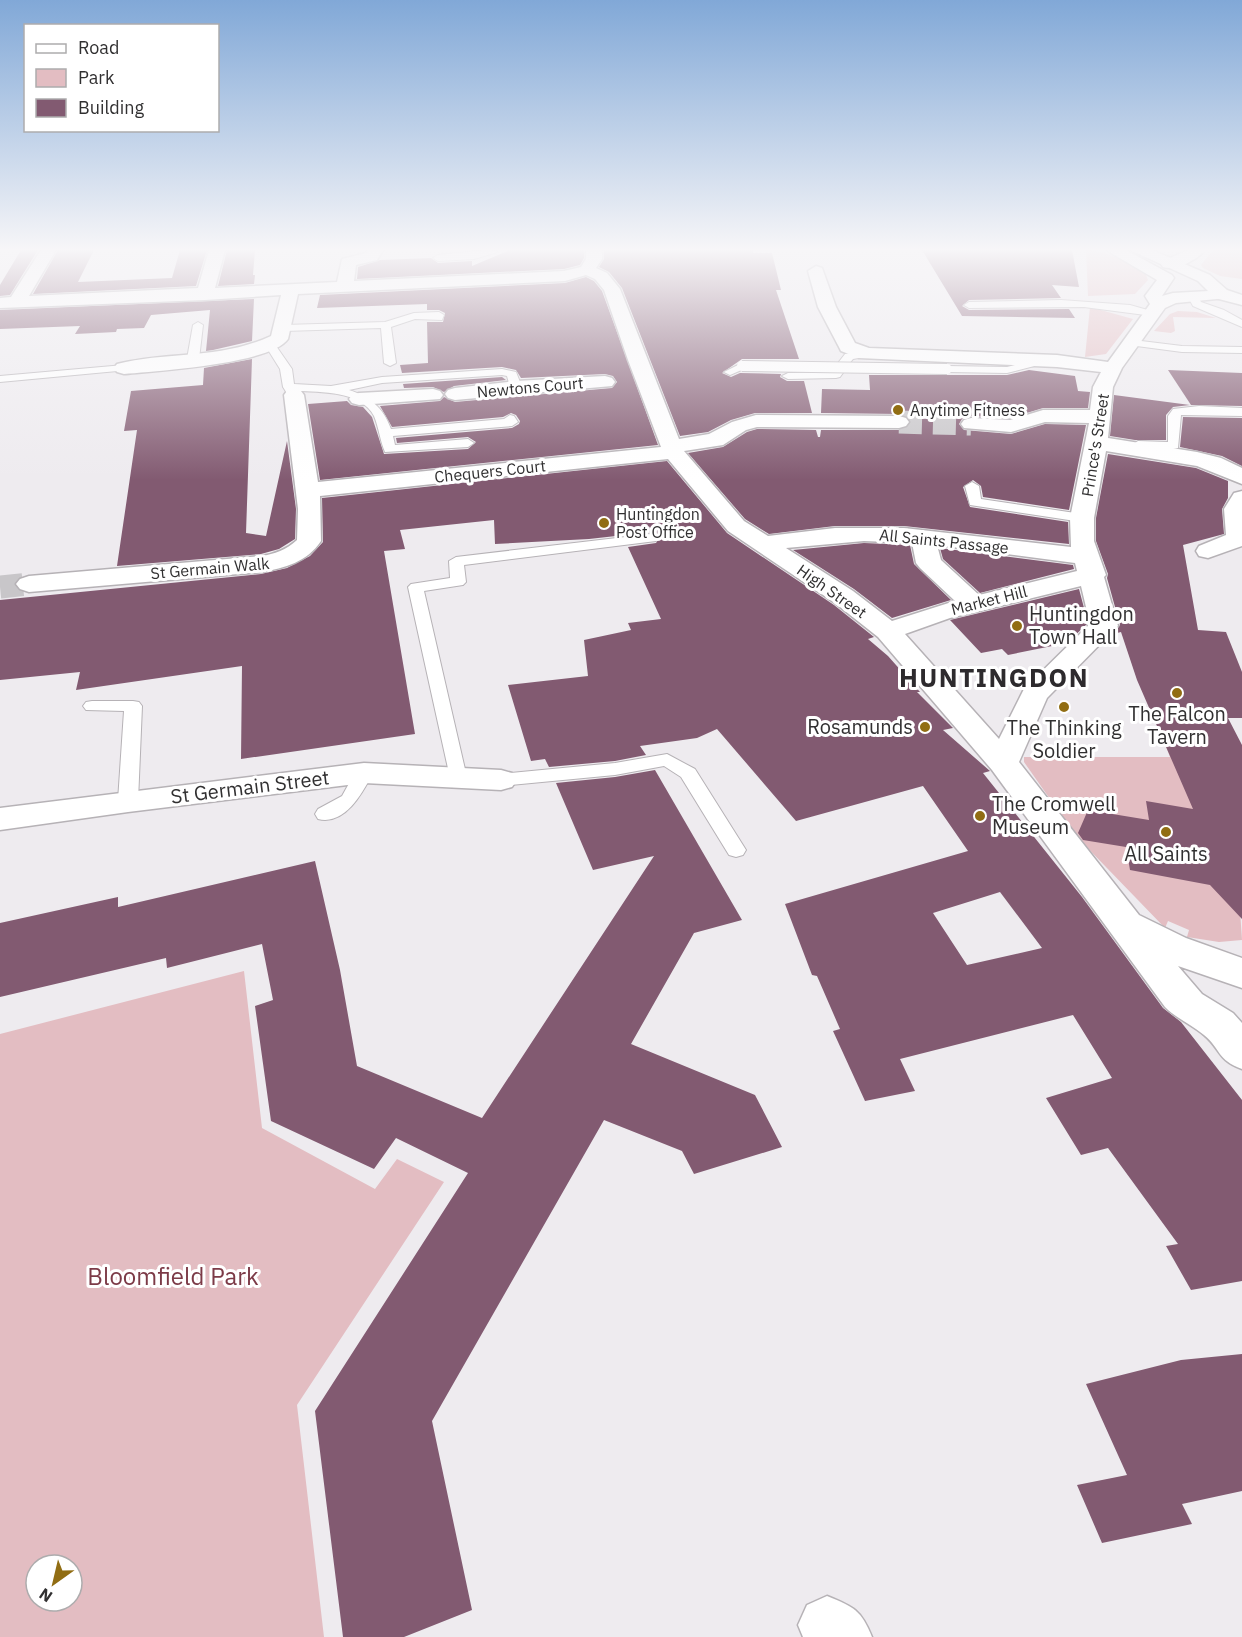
<svg xmlns="http://www.w3.org/2000/svg" width="1242" height="1637" font-family="'IBM Plex Sans',sans-serif">
<style>
.green{fill:#e3bdc2;fill-rule:evenodd}
.building{fill:#825a71;fill-rule:evenodd}
.lines{fill:none;stroke-linecap:round;stroke-linejoin:round}
.street-tunnel{stroke:#c8c6c9;stroke-width:23;stroke-dasharray:23 11;stroke-linecap:butt}
.lane-casing{stroke:#b6b2b6;stroke-width:2}
.street-casing{stroke:#b6b2b6;stroke-width:3}
.secondary-casing{stroke:#b6b2b6;stroke-width:3}
.lane{fill:#fff;fill-rule:evenodd}
.street{fill:#fff;fill-rule:evenodd}
.secondary{fill:#fff;fill-rule:evenodd}
.lane-bridge-casing{stroke:#b6b2b6;stroke-width:12;stroke-linecap:butt}
.lane-bridge{stroke:#fff;stroke-width:10}
.poi-dot{fill:#916d13;stroke:#fff;stroke-width:2}
.labels{text-anchor:middle;stroke-width:6;stroke-linejoin:round;paint-order:stroke}
.far-street-label{font-size:16px;fill:#313031;stroke:#fff}
.far-poi-label{font-size:16px;fill:#313031;stroke:#fff;text-anchor:start}
.poi-label{font-size:20px;fill:#313031;stroke:#fff}
.street-label{font-size:20px;fill:#313031;stroke:#fff}
.near-park-label{font-size:24px;fill:#7c3a47;stroke:#fff}
.district-label{font-size:26px;font-weight:bold;letter-spacing:1.5px;fill:#2d2a2d;stroke:#fff}
</style>
<rect width="100%" height="100%" fill="#eeebef"/>
<g class="green">
<path d="M1086 250C1108 250 1127 263 1146 275L1148 280 1135 294 1088 296Z"/>
<polygon points="1213,250 1242,250 1242,279 1220,276 1203,268 1201,265"/>
<polygon points="1090,307 1133,319 1106,354 1085,357"/>
<polygon points="1178,311 1197,312 1216,318 1173,317 1175,331 1171,333 1154,331 1170,314"/>
<polygon points="1165,744 1229,747 1242,940 1219,942 1187,937 1189,930 1168,921 1165,928 1076,836 1024,762 1024,757 1170,757"/>
<path d="M244 971 262 1128 375 1189 397 1159 444 1182 297 1405 324 1637H0V1034ZM36 1565H72V1601H36Z"/>
</g>
<g class="building">
<polygon points="21,250 38,250 10,295 0,296 0,285"/>
<polygon points="58,250 94,250 78,282 172,278 180,250 207,250 196,286 33,294"/>
<polygon points="227,250 255,250 253,275 255,275 254,284 218,286"/>
<polygon points="510,250 584,250 584,258 580,265 564,269 357,279 358,267 380,260 431,258 438,263 472,261 472,266"/>
<polygon points="604,250 753,250 753,253 772,253 781,290 776,290 799,359 742,359 722,373 731,377 740,373 781,374 780,377 787,381 804,381 812,413 755,413 731,420 708,432 680,436 622,288 609,272 599,267 604,259"/>
<polygon points="922,250 1072,250 1079,287 1052,285 1061,298 969,300 962,306 969,310 1069,309 1075,318 962,316"/>
<polygon points="586,277 594,281 602,291 658,445 320,480 308,404 347,401 351,405 363,407 372,417 384,454 468,449 476,442 468,437 397,443 396,438 512,428 519,424 520,421 516,415 511,413 503,417 392,427 380,406 440,401 444,397 455,402 612,388 617,382 613,376 605,374 521,378 516,370 502,367 402,373 400,365 428,363 427,322 443,322 445,313 439,310 427,310 427,304 317,308 320,295 565,283"/>
<polygon points="254,299 252,341 213,350 206,351 210,310 151,315 144,328 117,329 116,332 75,334 80,326 0,329 0,310"/>
<polygon points="252,359 246,533 266,536 287,441 296,509 295,539 279,549 261,554 117,566 137,430 124,431 131,391 203,385 204,368"/>
<polygon points="1029,370 1075,376 1078,391 1090,392 1088,408 1043,408 1010,418 970,416 962,419 959,424 964,430 1011,434 1045,424 1086,425 1069,510 983,497 981,486 973,480 963,487 970,507 1068,522 1069,544 904,526 835,526 769,534 745,519 688,453 723,447 747,432 757,429 816,430 818,437 820,437 821,430 899,430 908,427 911,421 907,416 900,414 821,413 822,389 870,390 869,375 1007,375"/>
<polygon points="1168,370 1242,373 1242,406 1191,405"/>
<polygon points="502,377 506,380 454,386 444,392 433,387 404,388 403,384"/>
<polygon points="1114,395 1190,405 1173,407 1166,415 1166,440 1135,440 1110,436"/>
<polygon points="1183,417 1242,418 1242,466 1222,456 1180,447"/>
<polygon points="1108,454 1196,468 1228,481 1228,498 1222,509 1224,534 1183,545 1198,630 1226,632 1242,672 1242,718 1228,718 1242,745 1242,919 1210,885 1130,870 1126,847 1083,840 1078,833 1088,810 1149,820 1146,801 1193,809 1137,680 1121,632 1113,634 1120,625 1107,578 1108,574 1096,541 1096,518"/>
<path d="M667 461 727 533 834 605 874 637 868 639 888 656 920 692H917L953 728 943 730 990 771 983 773 1082 897 1163 1008 1181 1022 1242 1100V1281L1191 1290 1166 1246 1178 1244 1108 1148 1081 1155 1046 1098 1112 1078 1073 1015 900 1059 915 1091 865 1101 833 1031 840 1029 817 976 812 975 785 904 968 851 923 786 796 821 717 729 697 738 640 746 646 755 615 761 549 767 545 759 531 761 508 685 588 676 584 640 631 630 628 623 661 619 628 547 656 543 660 537 652 532 589 539 495 544 494 520 400 530 405 549 384 551 415 734 241 759 242 666 76 690 80 672 0 680V600L261 574 287 568 310 556 323 542 322 498ZM1000 892 1042 948 967 965 933 913Z"/>
<polygon points="864,543 910,545 914,564 951,600 892,618 854,589 793,550"/>
<polygon points="940,548 1073,565 1074,569 980,593 943,559"/>
<polygon points="1079,589 1088,623 1067,643 1008,655 1002,649 981,653 950,620"/>
<polygon points="655,770 742,920 694,933 631,1044 755,1095 782,1147 694,1174 682,1151 604,1120 432,1421 472,1610 404,1637 343,1637 315,1411 468,1173 396,1138 374,1169 271,1121 255,1006 273,1000 262,944 167,968 166,958 0,997 0,923 118,897 118,907 315,861 340,970 357,1066 482,1118 654,856 593,870 556,783 615,777"/>
<polygon points="1242,1354 1242,1491 1182,1504 1192,1524 1102,1543 1077,1485 1127,1475 1086,1384 1181,1360"/>
</g>
<g class="lines">
<g class="street-tunnel">
<polyline points="899,422 971,424"/>
<polyline points="0,587 29,584"/>
</g>
<defs>
<g id="lane">
<polygon points="487,250 498,252 474,259 438,261 433,258 438,255"/>
<polygon points="1188,293 1196,293 1201,302 1224,310 1242,320 1242,327 1193,306 1187,295"/>
<polygon points="1061,300 1130,305 1158,313 1153,316 1084,307 969,308 964,305 969,302"/>
<polygon points="439,312 444,315 442,320 415,319 391,327 396,363 390,366 384,363 381,328 284,331 279,328 284,325 385,322 414,313"/>
<polygon points="198,322 203,325 199,359 193,362 187,359 193,325"/>
<polygon points="1133,340 1182,346 1242,347 1242,353 1182,352 1129,345 1128,343"/>
<path d="M270 342 274 343 292 369 294 384 331 386 382 377 502 369 516 372 522 387 516 390 510 387 507 376 502 375 382 383 349 390C370 397 383 407 391 429L504 419 510 415 514 416 518 422 512 426 393 436 395 445 468 439 474 443 468 447 385 452C380 441 379 428 374 416 361 391 321 392 297 391L300 395 298 398H290L283 387 280 369 265 345Z"/>
<polygon points="866,351 872,354 870,356 853,359 848,365 844,366 838,363 845,354"/>
<polygon points="1042,358 1048,361 1046,363 1007,373 947,372 941,369 947,366 1007,367"/>
<polygon points="742,363 746,364 746,368 730,375 724,372"/>
<polygon points="124,365 130,368 128,370 0,382 0,376"/>
<polygon points="839,367 845,370 840,377 836,378 788,379 782,376 788,373 832,372"/>
<path d="M1199 406 1242 408V416L1181 415 1178 448C1165 451 1143 454 1132 445L1138 441 1168 442V416L1173 409Z"/>
<polygon points="972,482 979,486 981,499 1082,514 1089,518 1082,522 970,505 965,486"/>
<polygon points="651,534 658,538 656,541 464,565 466,582 463,585 424,591 467,778 465,782 458,784 451,782 408,587 411,584 450,578 449,561 456,557"/>
<polygon points="92,701 133,701 139,702 142,706 138,801 135,806 128,807 121,806 118,801 124,711 86,710 83,706 86,702"/>
<polygon points="667,754 695,769 746,850 743,855 736,857 729,855 681,777 664,766 615,775 501,786 494,784 492,780 494,776 501,774 615,763"/>
<path d="M364 767 371 769 373 773C363 792 345 826 318 819L315 814 318 809 342 796 357 769Z"/>
</g>
<g id="street">
<path d="M41 250H56L29 296 198 288 209 250H225L215 288 337 282 342 259 366 253 368 250H383L377 260 356 265 354 281 564 271 581 267 586 259V250H602V259L596 268 607 273 620 289 679 439 709 434 732 422 756 415 899 416 906 418 909 422 906 426 899 428 757 427 746 430 723 445 684 451 744 521 768 536 835 528H904L1071 547 1070 518 1089 423 1045 422 1011 432 964 428 961 424 964 420 971 418 1010 420 1043 410H1090L1093 387 1101 372 1057 367 859 358 841 351 839 347 818 307 808 271 816 266 822 268 836 307 855 343 869 348 1057 355 1108 362 1150 304 1145 296 1157 280 1106 250H1126L1172 275 1174 278 1162 296 1173 293 1227 290 1229 294 1227 298 1176 303 1165 308 1122 368 1113 387 1108 438 1197 452 1221 458 1242 468V484L1197 466 1106 451 1094 518V541L1106 575 1104 577 1118 626 1047 698 1019 762 1139 915 1186 938 1242 958V988L1178 966 1202 994 1233 1013 1242 1023V1069C1217 1060 1221 1049 1204 1035 1191 1024 1177 1019 1165 1007L992 770 878 637 835 603 728 531 668 459 320 496 321 541C307 562 285 568 261 572L29 592 20 589 16 584 20 579 29 576 261 556C275 554 286 550 297 540L298 509 284 395 287 391H301L304 395 318 482 661 447 628 360 604 290 595 279 586 275 565 281 298 294 288 339C271 364 156 371 124 374L117 372 114 368 117 364C169 351 219 360 271 336L281 295 205 300 0 308V298L11 297ZM864 541 912 543 916 563 920 568 955 601 892 621 853 591 786 548ZM937 545 1075 563 1077 571 979 595 941 560ZM1081 586 1090 624 1024 689 999 739 905 634 950 618Z"/>
<path d="M1188 250H1205C1197 260 1176 271 1163 267L1161 264 1163 261Z"/>
<polygon points="605,376 612,378 615,382 612,386 455,400 448,398 445,394 448,390 455,388 516,381"/>
<polygon points="433,389 440,391 443,395 440,399 359,405 352,403 349,399 352,395 359,393"/>
<polygon points="1242,491 1242,546 1208,558 1199,556 1196,551 1199,546 1226,535 1224,509 1234,493"/>
<polygon points="364,763 501,770 512,773 517,780 512,787 501,790 364,783 128,812 0,830 0,808"/>
<path d="M827 1596C854 1607 861 1610 872 1637H803L798 1625 807 1605Z"/>
</g>
<polygon id="secondary" points="1130,250 1152,250 1210,275 1227,290 1242,295 1242,305 1215,298 1198,281"/>
</defs>
<use href="#lane" class="lane-casing"/>
<use href="#street" class="street-casing"/>
<use href="#secondary" class="secondary-casing"/>
<use href="#lane" class="lane"/>
<use href="#street" class="street"/>
<use href="#secondary" class="secondary"/>
<defs>
<polyline id="lane-bridge" points="742,366 947,369"/>
</defs>
<use href="#lane-bridge" class="lane-bridge-casing"/>
<use href="#lane-bridge" class="lane-bridge"/>
</g>
<linearGradient id="sky" x2="0" y2="1"><stop stop-color="#81a8d7"/><stop offset="0.52" stop-color="#f7f6f8"/><stop offset="1" stop-color="#f7f6f8" stop-opacity="0"/></linearGradient>
<rect width="1242" height="480" fill="url(#sky)"/>
<g class="poi-dot">
<circle cx="898" cy="410" r="6"/>
<circle cx="604" cy="523" r="6"/>
<circle cx="1017" cy="626" r="6"/>
<circle cx="1177" cy="693" r="6"/>
<circle cx="1064" cy="707" r="6"/>
<circle cx="925" cy="727" r="6"/>
<circle cx="980" cy="816" r="6"/>
<circle cx="1166" cy="832" r="6"/>
</g>
<g class="labels">
<g class="far-street-label">
<text transform="translate(530 387) rotate(-5)" y="6">Newtons Court</text>
<text transform="translate(1095 445) rotate(-81)" y="6">Prince's Street</text>
<text transform="translate(490 471) rotate(-6)" y="6">Chequers Court</text>
<text transform="translate(944 541) rotate(6)" y="6">All Saints Passage</text>
<text transform="translate(210 568) rotate(-5)" y="6">St Germain Walk</text>
<text transform="translate(832 591) rotate(35)" y="6">High Street</text>
<text transform="translate(989 600) rotate(-14)" y="6">Market Hill</text>
</g>
<g class="far-poi-label">
<text x="910" y="416">Anytime Fitness</text>
<text x="616" y="520">Huntingdon<tspan x="616" dy="18">Post Office</tspan></text>
</g>
<g class="poi-label">
<text x="1029" y="621" text-anchor="start">Huntingdon<tspan x="1029" dy="23">Town Hall</tspan></text>
<text x="1177" y="721">The Falcon<tspan x="1177" dy="23">Tavern</tspan></text>
<text x="913" y="734" text-anchor="end">Rosamunds</text>
<text x="1064" y="735">The Thinking<tspan x="1064" dy="23">Soldier</tspan></text>
<text x="992" y="811" text-anchor="start">The Cromwell<tspan x="992" dy="23">Museum</tspan></text>
<text x="1166" y="861">All Saints</text>
</g>
<g class="street-label">
<text transform="translate(250 787) rotate(-7)" y="7">St Germain Street</text>
</g>
<g class="near-park-label">
<text x="173" y="1285">Bloomfield Park</text>
</g>
<g class="district-label">
<text x="994" y="687">HUNTINGDON</text>
</g>
</g>
<rect x="24" y="24" width="195" height="108" fill="#ffffff" stroke="#adacad" stroke-width="1.5"/>
<rect x="36" y="44" width="30" height="9" fill="#ffffff" stroke="#adacad" stroke-width="1.5"/>
<text x="78" y="54" font-size="18" fill="#313031">Road</text>
<rect x="36" y="69" width="30" height="18" fill="#e3bdc2" stroke="#adacad" stroke-width="1.5"/>
<text x="78" y="84" font-size="18" fill="#313031">Park</text>
<rect x="36" y="99" width="30" height="18" fill="#825a71" stroke="#adacad" stroke-width="1.5"/>
<text x="78" y="114" font-size="18" fill="#313031">Building</text>
<g transform="translate(54 1583) rotate(214)"><circle r="28" fill="#ffffff" stroke="#adacad" stroke-width="1.5"/>
<path d="M0-4.5L10 22L0 15L-10 22Z" fill="#916d13"/>
<text y="-9" font-size="16" font-weight="bold" text-anchor="middle" fill="#313031">N</text>
</g>
</svg>
